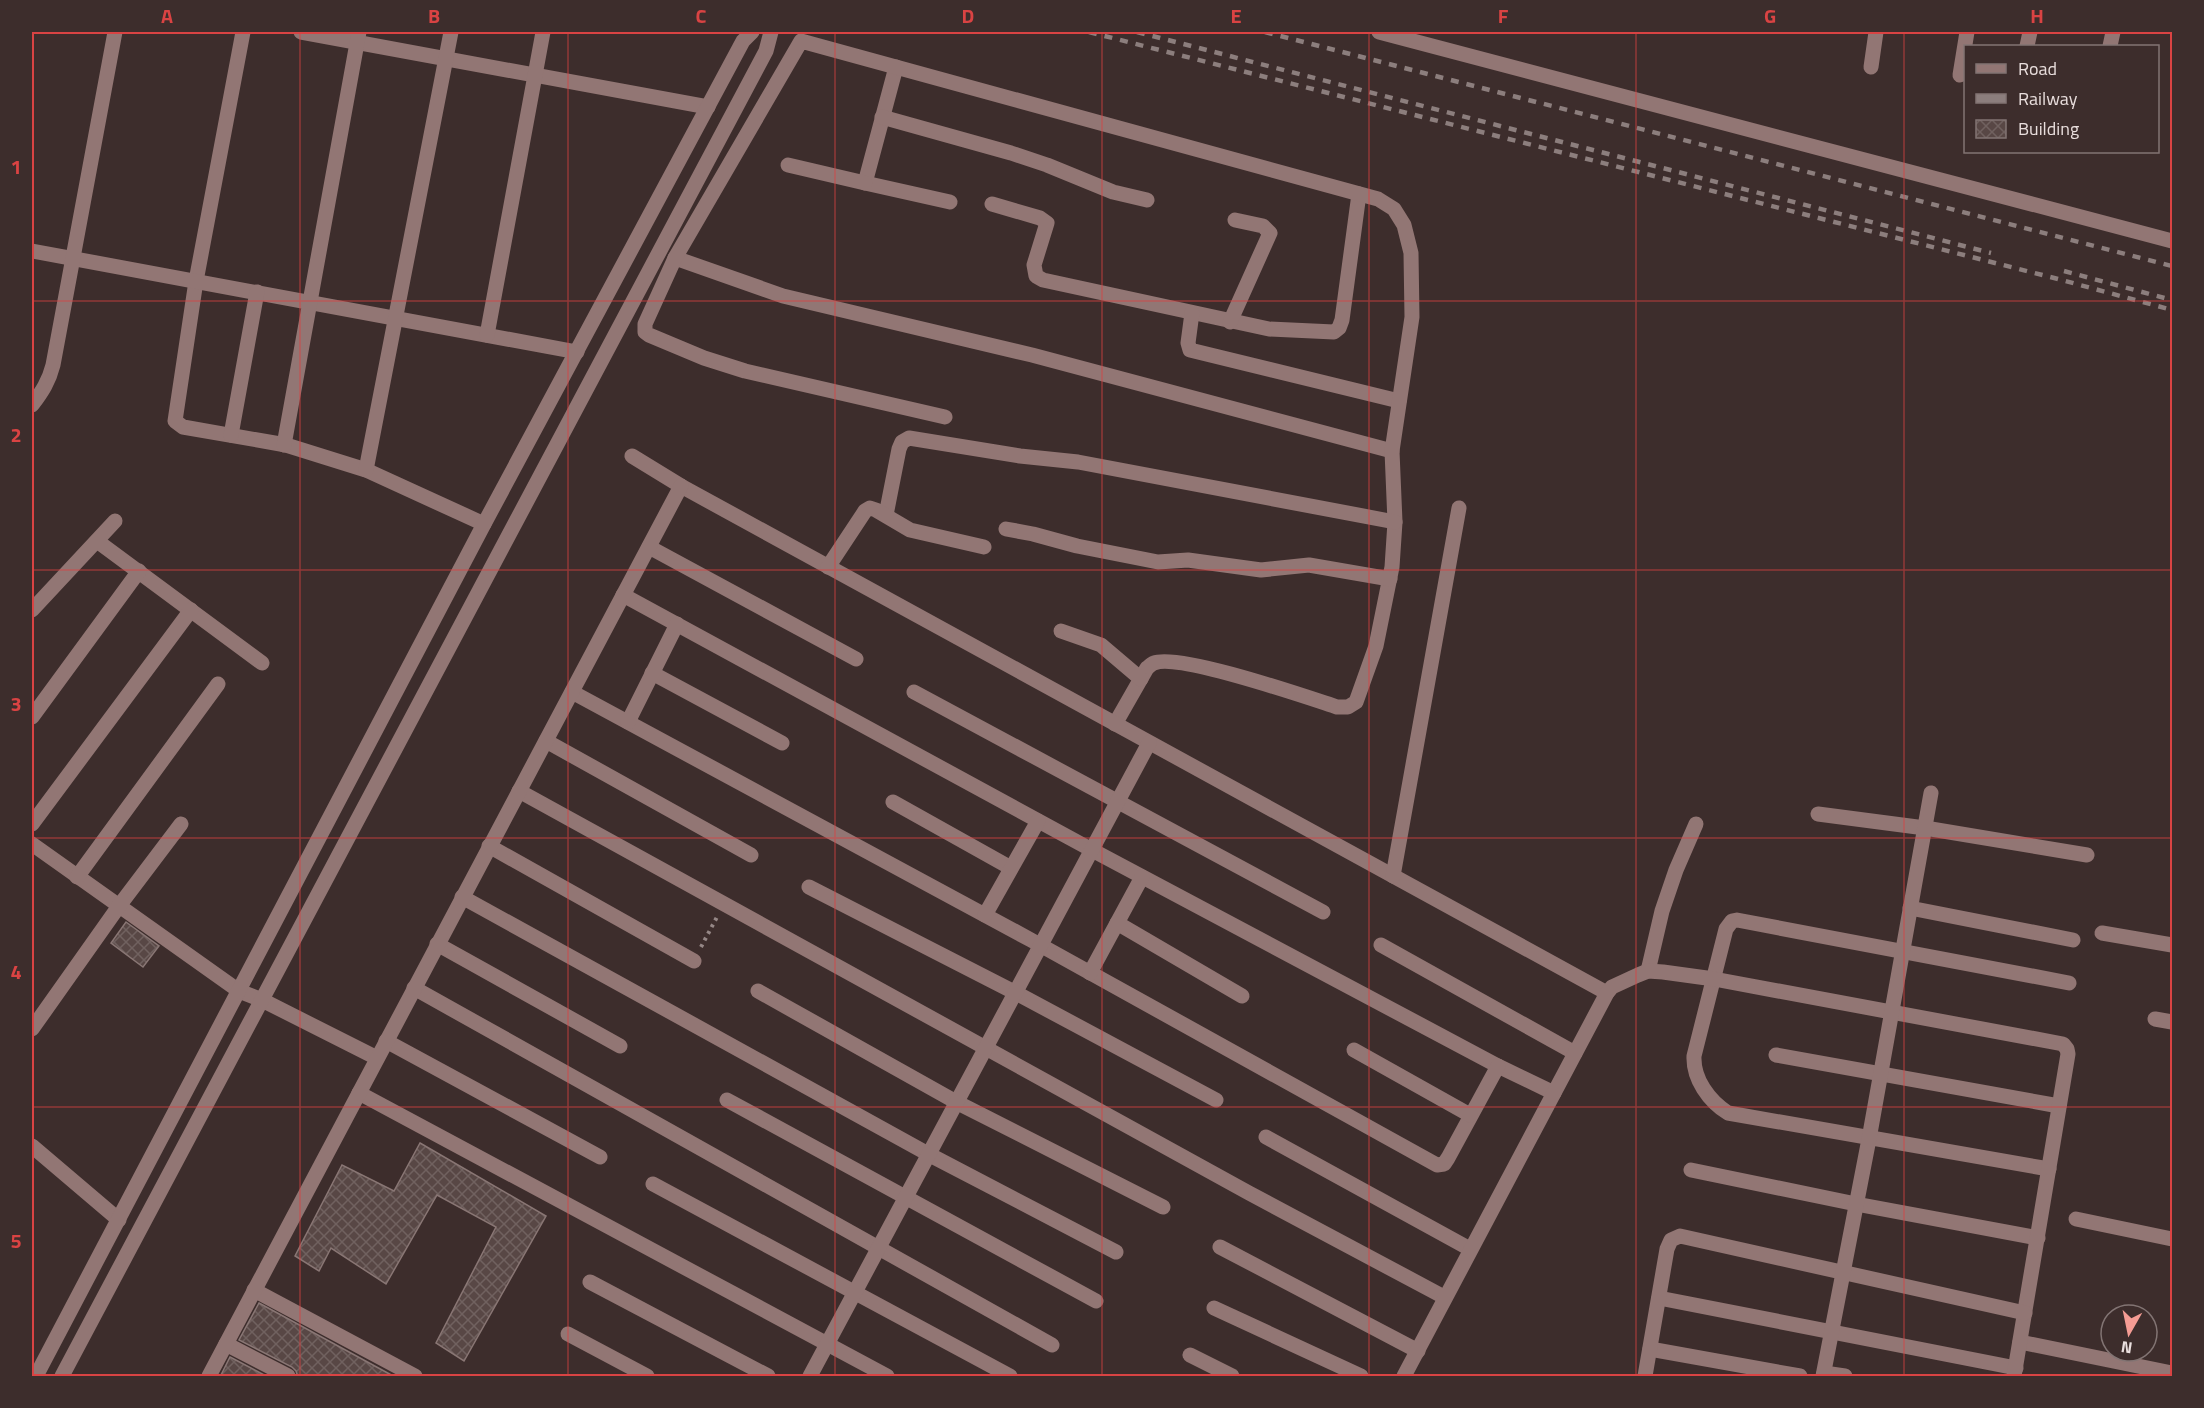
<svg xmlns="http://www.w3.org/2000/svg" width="2204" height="1408" font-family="'Titillium Web',sans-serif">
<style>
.building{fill:url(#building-cross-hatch);stroke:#897674;stroke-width:1.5}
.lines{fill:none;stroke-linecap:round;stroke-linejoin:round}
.path{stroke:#958786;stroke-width:4;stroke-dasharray:3 4.5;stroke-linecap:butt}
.minor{stroke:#927674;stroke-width:15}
.rail{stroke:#8c7e7d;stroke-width:4.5;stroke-dasharray:8 8;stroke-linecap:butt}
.grid{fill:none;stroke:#d94343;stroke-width:1.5;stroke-opacity:0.55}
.neatline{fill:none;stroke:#d94343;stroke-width:2}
.grid-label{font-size:20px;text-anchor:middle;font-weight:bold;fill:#d94343}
</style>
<defs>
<pattern id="building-cross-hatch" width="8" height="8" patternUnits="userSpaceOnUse" patternTransform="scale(1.5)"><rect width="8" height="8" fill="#584745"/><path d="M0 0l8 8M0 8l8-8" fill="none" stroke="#70615f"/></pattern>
</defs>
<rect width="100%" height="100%" fill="#3d2d2c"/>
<g class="building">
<polygon points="126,922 159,946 143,967 111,943"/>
<polygon points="420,1143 546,1216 464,1361 436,1343 496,1227 437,1195 386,1284 331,1248 319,1271 295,1256 342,1165 394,1191"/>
<polygon points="259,1303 395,1377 298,1377 296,1371 292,1367 239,1340"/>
<polygon points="230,1357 268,1377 220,1377"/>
</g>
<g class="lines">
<polyline class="path" points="701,947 717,917"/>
<g class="minor">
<polyline points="243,32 196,281 175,421 183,427 286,445 366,470 484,524"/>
<polyline points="301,32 708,107"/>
<polyline points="1379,32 2172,241"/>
<polyline points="2027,46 2030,32"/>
<polyline points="2110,46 2113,32"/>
<polyline points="896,67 865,183 950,202"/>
<polyline points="1871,67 1876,32"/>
<polyline points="1960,75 1967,32"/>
<polyline points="882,117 1011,153 1047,165 1113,192 1147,200"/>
<polyline points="788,165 865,183"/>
<polyline points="992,204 1040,218 1047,223 1034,265 1036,276 1043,280 1269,329 1334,332 1339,328 1342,320 1359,194"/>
<polyline points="32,251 577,352"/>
<polyline points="675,258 783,296 1032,355 1392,451"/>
<polyline points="1192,313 1188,343 1190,350 1399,401"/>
<polyline points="1230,322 1270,233 1263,226 1235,220"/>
<polyline points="487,335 543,32"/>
<path d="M32 405C42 392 49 381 53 365L115 32"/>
<path d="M945 417 745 371 704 358 649 335 645 332V324L675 258 801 41 1378 199 1394 209 1404 225 1411 253 1412 317 1392 451 1395 522 1392 567 1376 646 1356 702 1348 707H1337C1306 697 1179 653 1154 663 1152 663 1149 667 1147 668L1115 724"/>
<polyline points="231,435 257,292"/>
<polyline points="284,445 359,32"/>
<polyline points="632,456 681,486 1607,993"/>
<polyline points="366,470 451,32"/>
<polyline points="886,515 899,449 902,442 909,438 1020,456 1078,462 1395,522"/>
<polyline points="1006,529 1033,534 1077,546 1158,562 1188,560 1261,570 1309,565 1390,579"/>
<polyline points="97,541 262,663"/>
<polyline points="649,547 856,659"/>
<polyline points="828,567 865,511 870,508 876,510 910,530 984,547"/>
<polyline points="623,595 1092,850 1498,1066 1554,1093"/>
<polyline points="32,610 115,521"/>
<polyline points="1061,631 1101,645 1141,679"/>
<polyline points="652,673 782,743"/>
<polyline points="572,692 1031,940 1437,1165 1444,1164 1448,1158 1498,1066"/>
<polyline points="914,692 1323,912"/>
<polyline points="32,717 139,571"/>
<polyline points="628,722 677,624"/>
<polyline points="546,741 751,855"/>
<polyline points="519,791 1249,1193 1444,1297"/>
<polyline points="893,802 1011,868"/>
<polyline points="1818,814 1925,828 2087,855"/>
<polyline points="32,824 191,610"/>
<polyline points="32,844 239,991 262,1000 377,1058"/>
<polyline points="489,846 694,961"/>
<polyline points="1393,876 1459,508"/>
<polyline points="77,877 218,684"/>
<polyline points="809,887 1016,993 1216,1100"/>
<polyline points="462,897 930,1155 1116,1252"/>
<polyline points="1910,908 2073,940"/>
<polyline points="985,915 1038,821"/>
<polyline points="1117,923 1242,996"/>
<polyline points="2102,933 2172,945"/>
<polyline points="437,944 620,1046"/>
<polyline points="1381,945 1575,1053"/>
<polyline points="1648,971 1662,911 1676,870 1696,824"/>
<polyline points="1090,973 1142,877"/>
<polyline points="414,988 1052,1345"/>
<polyline points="758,991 958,1103 1163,1207"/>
<polyline points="2155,1019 2172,1022"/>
<polyline points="32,1029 119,906 181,824"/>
<polyline points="386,1041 600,1157"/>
<polyline points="1354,1050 1470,1115"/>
<polyline points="1776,1055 2059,1106"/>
<polyline points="359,1093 887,1376"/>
<polyline points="727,1100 1096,1301"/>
<polyline points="1266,1137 1470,1249"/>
<polyline points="32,1146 119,1220"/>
<path d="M2049 1169 1728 1113C1709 1101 1693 1079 1694 1056L1726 929 1732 921 1737 920 2069 983"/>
<polyline points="1691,1170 1856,1204 2038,1238"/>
<polyline points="653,1184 1010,1376"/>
<polyline points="2076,1219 2172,1239"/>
<polyline points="1220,1247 1418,1351"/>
<polyline points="590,1282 768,1376"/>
<polyline points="254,1290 415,1376"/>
<polyline points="1659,1298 2016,1368"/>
<polyline points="1214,1308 1361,1376"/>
<polyline points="568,1334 647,1376"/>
<polyline points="2020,1342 2172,1373"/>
<polyline points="226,1344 288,1376"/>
<polyline points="1650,1349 1800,1376"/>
<polyline points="1190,1355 1232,1376"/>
<polyline points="1824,1373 1845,1376"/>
<polyline points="36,1376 484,524 743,41 752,32"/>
<polyline points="62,1376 766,51 771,32"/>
<polyline points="209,1376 681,486"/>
<polyline points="810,1376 1149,743"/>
<polyline points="1404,1376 1607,993 1612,987 1638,975 1648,971 1663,972 1714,979 2063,1044 2067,1049 2068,1054 2014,1376"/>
<polyline points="1645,1376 1667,1249 1671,1240 1680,1236 2025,1313"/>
<polyline points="1823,1376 1869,1139 1931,793"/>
</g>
<g class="rail">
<polyline points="1089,32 2058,279 2172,310"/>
<polyline points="1137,32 1991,253"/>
<polyline points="1265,32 2172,266"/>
<polyline points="2064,271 2172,300"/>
</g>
</g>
<path class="grid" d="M300 32V1376M568 32V1376M835 32V1376M1102 32V1376M1369 32V1376M1636 32V1376M1904 32V1376M32 301H2172M32 570H2172M32 838H2172M32 1107H2172"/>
<rect width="2204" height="1408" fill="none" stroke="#3d2d2c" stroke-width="66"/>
<rect x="1964" y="45" width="195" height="108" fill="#3d2d2c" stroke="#827473" stroke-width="1.5"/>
<rect x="1976" y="64" width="30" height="9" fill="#927674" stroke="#827473" stroke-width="1.5"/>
<text x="2018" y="75" font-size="18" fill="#e9dedd">Road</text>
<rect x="1976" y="94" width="30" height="9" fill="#8c7e7d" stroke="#827473" stroke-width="1.5"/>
<text x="2018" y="105" font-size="18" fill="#e9dedd">Railway</text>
<rect x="1976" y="120" width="30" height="18" fill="url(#building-cross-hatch)" stroke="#827473" stroke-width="1.5"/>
<text x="2018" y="135" font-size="18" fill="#e9dedd">Building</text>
<g transform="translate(2129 1333) rotate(189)"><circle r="28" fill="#3d2d2c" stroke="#827473" stroke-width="1.5"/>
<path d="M0-4.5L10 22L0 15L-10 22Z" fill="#f59c94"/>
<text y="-9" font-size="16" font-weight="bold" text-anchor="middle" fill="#e9dedd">N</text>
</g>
<rect x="33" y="33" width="2138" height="1342" class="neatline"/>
<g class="grid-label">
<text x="167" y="23">A</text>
<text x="434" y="23">B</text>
<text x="701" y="23">C</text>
<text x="968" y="23">D</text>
<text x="1236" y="23">E</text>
<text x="1503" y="23">F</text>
<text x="1770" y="23">G</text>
<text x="2037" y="23">H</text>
<text x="16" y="174">1</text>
<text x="16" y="442">2</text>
<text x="16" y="711">3</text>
<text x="16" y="979">4</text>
<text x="16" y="1248">5</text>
</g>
</svg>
